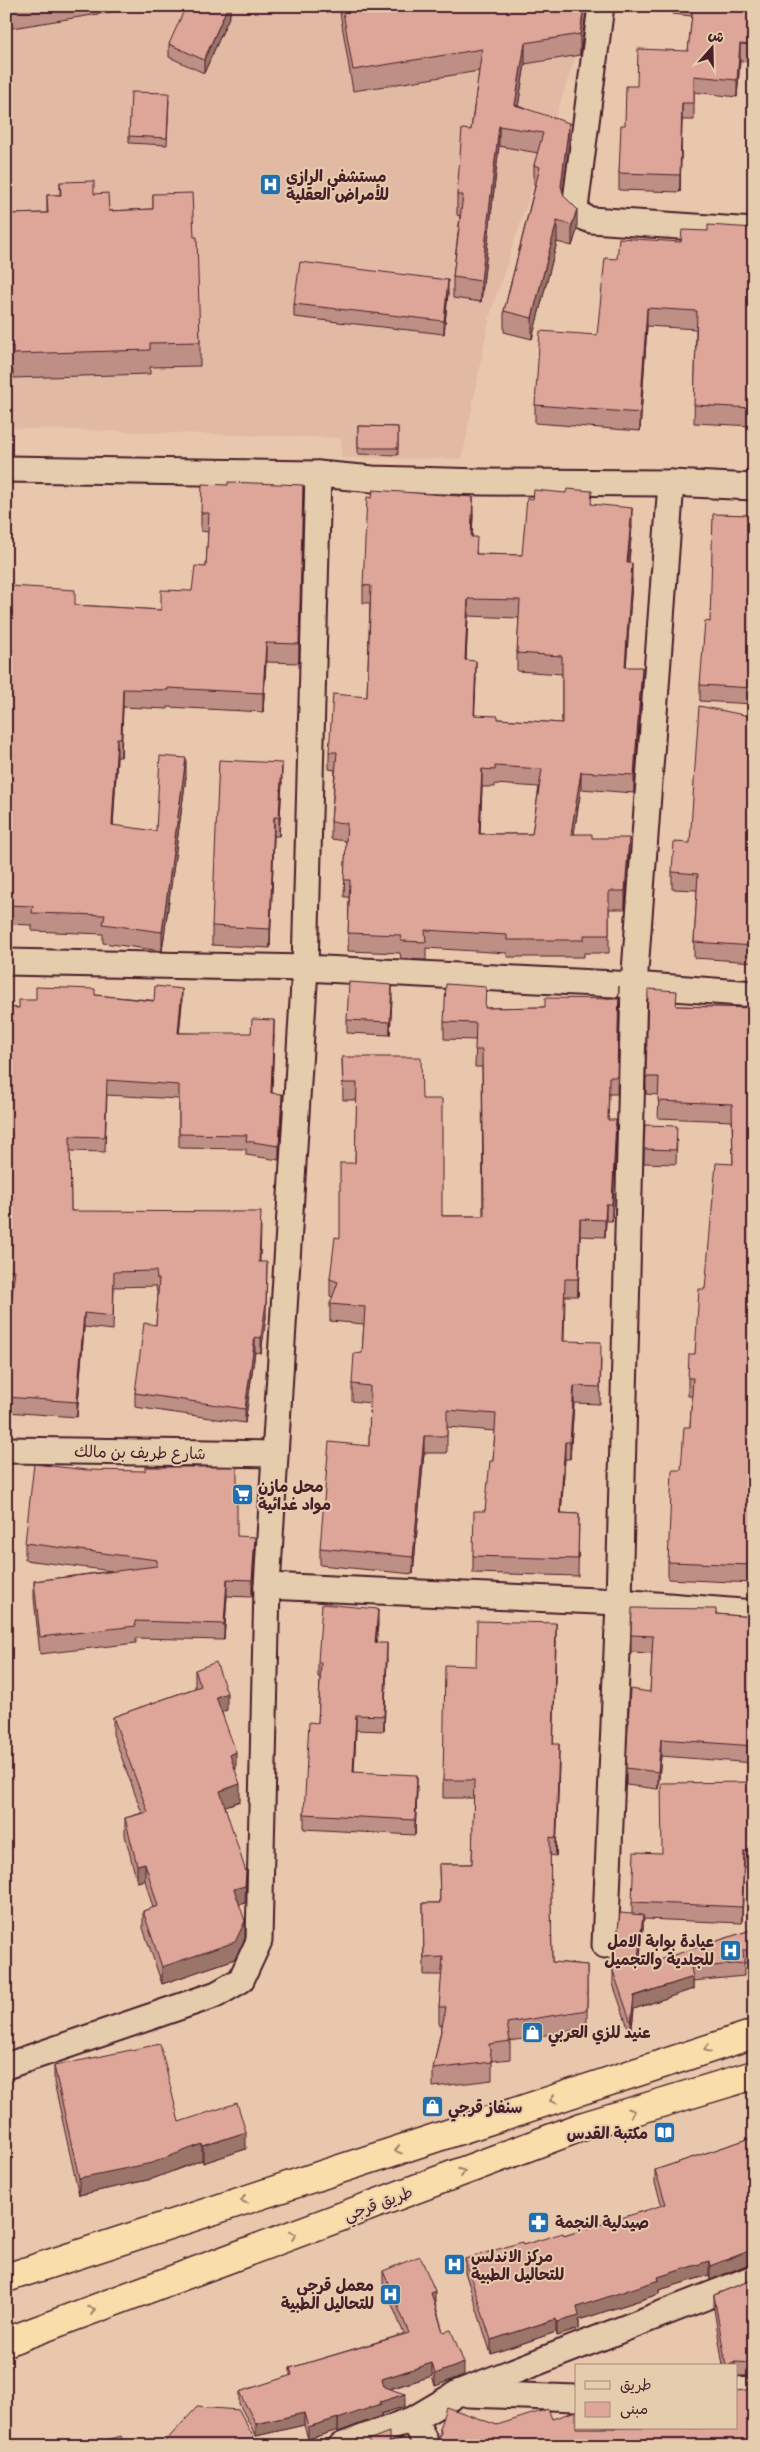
<svg xmlns="http://www.w3.org/2000/svg" width="760" height="2452" font-family="'Indie Flower','Playpen Sans Arabic',sans-serif">
<style>
.built{fill:#e2baa4}
.lines{fill:none;stroke-linecap:round;stroke-linejoin:round}
.minor-casing{stroke:#4a1f2b;stroke-width:29}
.trunk-casing{stroke:#4a1f2b;stroke-width:31}
.minor{stroke:#e4ccac;stroke-width:25}
.trunk{stroke:#f9ddab;stroke-width:28}
.wall{fill:#be8f84;stroke:#4a1f2b;fill-rule:evenodd}
.shaded-wall{fill:#9b746b;stroke:#4a1f2b}
.building{fill:#dda699;stroke:#4a1f2b;fill-rule:evenodd}
.oneway{stroke:#a27e6b}
.labels{text-anchor:middle;stroke-width:4;stroke-linejoin:round;paint-order:stroke}
.poi-label{font-size:16px;font-weight:bold;fill:#4a1f2b;stroke:#e4ccac;text-anchor:start}
.street-label{font-size:16px;fill:#4a1f2b;stroke:#e4ccac}
</style>
<rect width="100%" height="100%" fill="#e9c7ac"/>
<filter id="ink" filterUnits="userSpaceOnUse"><feTurbulence type="fractalNoise" baseFrequency=".02" numOctaves="2"/><feDisplacementMap in="SourceGraphic" scale="10" xChannelSelector="R" yChannelSelector="G"/><feConvolveMatrix kernelMatrix="1 2 1 2 8 2 1 2 1" color-interpolation-filters="sRGB"/></filter>
<g filter="url(#ink)">
<polygon class="built" points="6,6 568,6 576,55 490,315 462,459 341,458 341,438 6,428"/>
<g class="lines">
<defs>
<g id="minor">
<polyline points="601,6 575,208 581,216 591,220 754,231"/>
<polyline points="6,469 318,474 373,479 483,482 671,483 754,487"/>
<polyline points="6,962 305,968 634,985 754,994"/>
<polyline points="6,1450 274,1454"/>
<polyline points="267,1586 305,968 318,474"/>
<polyline points="605,1945 619,1602 634,985 671,483"/>
<polyline points="6,2066 217,1994 241,1980 259,1941 267,1586 619,1602 754,1613"/>
<polyline points="736,2390 754,2389"/>
<polyline points="468,2394 576,2398"/>
<polyline points="414,2419 427,2446"/>
<polyline points="341,2446 414,2419 458,2393 754,2278"/>
</g>
<g id="trunk">
<polyline points="6,2278 754,2034"/>
<polyline points="6,2342 584,2126 754,2075"/>
</g>
</defs>
<use href="#minor" class="minor-casing"/>
<use href="#trunk" class="trunk-casing"/>
<use href="#minor" class="minor"/>
<use href="#trunk" class="trunk"/>
</g>
<g class="wall">
<polygon points="6,6 148,6 6,29"/>
<polygon points="230,6 230,15 204,73 169,57 169,44"/>
<polygon points="339,6 587,6 580,55 525,64 518,106 569,144 563,193 577,230 572,246 557,242 532,339 504,332 504,311 535,186 534,186 534,165 538,153 499,146 481,302 453,298 453,277 460,216 457,215 457,195 471,130 479,71 353,91"/>
<polygon points="658,6 754,6 754,62 740,61 737,97 694,92 694,120 682,120 680,192 619,190 619,173 625,125 637,86 688,51 692,16 672,14 672,7"/>
<polygon points="169,100 167,145 129,143 129,136"/>
<polygon points="60,182 94,194 109,211 153,209 153,194 194,237 200,342 200,366 150,367 150,374 13,378 13,370 6,370 6,214 47,213 47,195 60,195"/>
<polygon points="754,228 754,426 694,423 696,329 647,326 640,431 535,423 535,405 597,335 617,259 681,242 708,231"/>
<polygon points="448,293 444,334 294,317 294,304"/>
<polygon points="358,426 398,427 398,455 358,454"/>
<polygon points="303,504 299,663 266,662 263,712 168,707 168,709 123,707 121,757 117,757 113,826 156,831 186,777 162,951 103,943 103,934 32,931 32,925 6,924 6,608 75,605 161,610 192,591 206,567 208,532 201,531 201,513"/>
<path d="M592 504 632 526 629 563 632 581 626 667 642 684 634 793 581 789 574 834 592 838 629 856 625 909H609V953H584V957H507V953L426 948V960L401 959 400 953 348 951 349 897H344L346 841 331 839V822L335 770 329 769V752L367 697 370 603H363V585L473 515 472 537 477 554 522 555ZM468 616 519 618 517 653V671L562 674V723L498 719 474 715 476 678 466 660ZM495 784 539 787 532 834H480L482 787H495Z"/>
<polygon points="754,515 754,704 700,701 700,685 710,622"/>
<polygon points="754,717 754,962 694,958 694,942 697,890 672,889 672,872 690,843"/>
<polygon points="282,782 279,836 274,836 270,948 212,945 212,926"/>
<polygon points="95,995 182,1003 179,1033 274,1035 272,1093 282,1109 279,1160 246,1155 246,1149 179,1148 179,1099 107,1095 105,1152 70,1151 71,1211 261,1227 260,1262 266,1317 261,1353 255,1352 245,1423 135,1407 135,1393 156,1325 158,1293 157,1293 156,1286 114,1287 113,1330 84,1327 77,1417 6,1412 6,1320 9,1320 13,1285 6,1284 6,1007 19,1008 36,1000"/>
<polygon points="392,998 390,1035 347,1033 347,1020"/>
<polygon points="619,1003 617,1094 609,1094 608,1120 616,1137 612,1221 606,1221 605,1237 580,1236 578,1296 565,1296 564,1341 601,1359 600,1404 574,1403 570,1459 565,1459 561,1513 579,1514 578,1576 473,1573 473,1556 485,1511 493,1461 495,1431 447,1427 447,1453 424,1453 413,1574 320,1565 320,1548 369,1446 370,1403 352,1401 352,1384 362,1353 364,1324 330,1321 330,1304 333,1297 330,1296 330,1279 340,1238 355,1163 357,1100 343,1100 342,1057 422,1099 442,1216 483,1216 482,1067 475,1067 476,1040 444,1039 444,1022 486,1008 545,1007"/>
<polygon points="677,1006 754,1008 754,1555 753,1583 668,1579 668,1562 681,1470 690,1427 692,1396 688,1396 688,1378 695,1354 705,1289 733,1164 732,1121 658,1118 659,1095 646,1094 646,1077"/>
<polygon points="645,1125 677,1139 676,1164 644,1163"/>
<polygon points="237,1536 255,1554 252,1597 227,1596 224,1640 136,1638 136,1643 40,1654 34,1598 34,1581 112,1571 25,1560 25,1543"/>
<polygon points="716,1614 754,1617 754,1763 661,1756 658,1789 626,1785 626,1768 650,1692 652,1653 631,1652 631,1635"/>
<polygon points="378,1624 376,1643 387,1659 384,1731 356,1730 354,1772 417,1790 415,1835 304,1829 304,1814 318,1723 320,1677 318,1677 318,1662"/>
<polygon points="556,1641 553,1744 559,1762 556,1856 550,1855 552,1962 587,1965 587,2028 510,2041 510,2059 492,2061 492,2080 433,2087 433,2069 442,2025 439,2025 439,2007 442,1975 424,1975 423,1903 440,1903 439,1864 472,1864 474,1798 443,1798 443,1780 476,1666"/>
<polygon points="195,1670 227,1710 222,1712 236,1769 235,1769 240,1801 225,1806 245,1903 239,1905 245,1938 235,1959 162,1984 143,1928 143,1911 153,1908 145,1880 137,1882 125,1835 125,1818 142,1813 113,1734 113,1717 195,1688"/>
<polygon points="754,1782 754,1868 744,1867 742,1923 643,1919 643,1928 639,1967 754,1929 754,1963 744,1963 744,1976 693,1981 693,1989 634,2009 631,2036 613,1984 613,1971 632,1914 632,1902 662,1853"/>
<polygon points="54,2066 179,2122 246,2149 203,2163 202,2160 152,2179 79,2195 54,2082"/>
<polygon points="754,2137 754,2264 749,2264 710,2280 709,2275 659,2290 659,2294 579,2320 579,2329 557,2336 556,2332 491,2354 465,2272 465,2259 564,2236 662,2206 655,2183 655,2170"/>
<polygon points="383,2271 435,2303 443,2332 464,2375 435,2386 432,2376 390,2389 405,2406 381,2414 381,2416 338,2432 338,2430 308,2439 304,2425 256,2436 239,2404 239,2392 290,2376 290,2368 404,2334 383,2283"/>
<polygon points="754,2279 754,2376 736,2376 736,2366 723,2366 714,2309 714,2295"/>
<polygon points="552,2419 754,2446 435,2446 435,2444 440,2437 440,2426 497,2425"/>
</g>
<g class="shaded-wall">
<polygon points="228,6 230,6 230,15 204,73 204,60"/>
<polygon points="584,6 587,6 580,55 580,34"/>
<polygon points="525,43 525,64 515,126 515,105"/>
<polygon points="740,44 740,61 737,97 737,80"/>
<polygon points="682,103 682,120 680,192 680,175"/>
<polygon points="569,123 569,144 561,207 561,186"/>
<polygon points="499,126 499,146 481,302 481,281"/>
<polygon points="577,209 577,230 572,246 572,225"/>
<polygon points="557,221 557,242 532,339 532,318"/>
<polygon points="448,280 448,293 444,334 444,321"/>
<polygon points="647,308 647,326 640,431 640,413"/>
<polygon points="303,485 303,504 299,663 299,644"/>
<polygon points="473,497 473,515 471,554 471,537"/>
<polygon points="632,508 632,526 627,581 627,563"/>
<polygon points="632,563 632,581 625,684 625,667"/>
<polygon points="468,599 468,616 465,678 465,660"/>
<polygon points="266,643 266,662 263,712 263,693"/>
<polygon points="476,661 476,678 474,732 474,715"/>
<polygon points="642,667 642,684 634,793 634,775"/>
<polygon points="123,689 123,707 121,757 121,738"/>
<polygon points="117,738 117,757 112,844 112,825"/>
<polygon points="186,758 186,777 162,951 162,932"/>
<polygon points="282,763 282,782 279,836 279,817"/>
<polygon points="482,769 482,787 479,851 479,834"/>
<polygon points="581,772 581,789 571,852 571,834"/>
<polygon points="274,817 274,836 270,948 270,929"/>
<polygon points="629,838 629,856 625,909 625,891"/>
<polygon points="392,985 392,998 390,1035 390,1022"/>
<polygon points="182,989 182,1003 178,1047 178,1033"/>
<polygon points="274,1020 274,1035 271,1107 271,1093"/>
<polygon points="282,1094 282,1109 279,1160 279,1146"/>
<polygon points="616,1120 616,1137 612,1221 612,1204"/>
<polygon points="606,1204 606,1221 605,1237 605,1220"/>
<polygon points="580,1219 580,1236 578,1296 578,1279"/>
<polygon points="267,1262 266,1317 261,1353 261,1338"/>
<polygon points="84,1313 84,1327 77,1417 77,1402"/>
<polygon points="255,1337 255,1352 245,1423 245,1409"/>
<polygon points="574,1386 574,1403 570,1459 570,1442"/>
<polygon points="424,1436 424,1453 413,1574 413,1557"/>
<polygon points="565,1442 565,1459 560,1530 560,1513"/>
<polygon points="255,1537 255,1554 252,1597 252,1580"/>
<polygon points="754,1538 754,1555 753,1583 753,1565"/>
<polygon points="227,1579 227,1596 224,1640 224,1624"/>
<polygon points="378,1609 378,1624 375,1658 375,1643"/>
<polygon points="556,1623 556,1641 553,1762 553,1744"/>
<polygon points="387,1643 387,1659 384,1731 384,1716"/>
<polygon points="227,1693 227,1710 216,1714 216,1697"/>
<polygon points="356,1715 356,1730 353,1787 353,1772"/>
<polygon points="661,1739 661,1756 658,1789 658,1772"/>
<polygon points="559,1744 559,1762 556,1856 556,1838"/>
<polygon points="236,1752 236,1769 230,1771 230,1755"/>
<polygon points="417,1775 417,1790 415,1835 415,1820"/>
<polygon points="240,1784 240,1801 220,1808 220,1791"/>
<polygon points="744,1851 744,1867 742,1923 742,1907"/>
<polygon points="145,1863 145,1880 137,1882 137,1865"/>
<polygon points="246,1872 245,1903 234,1906 234,1889"/>
<polygon points="643,1915 643,1928 637,1980 637,1967"/>
<polygon points="245,1921 245,1938 235,1959 162,1984 162,1967"/>
<polygon points="693,1977 693,1989 634,2009 631,2036 631,2023 634,1996"/>
<polygon points="246,2132 246,2149 203,2163 203,2146"/>
<polygon points="202,2144 202,2160 152,2179 79,2195 79,2178"/>
<polygon points="754,2246 754,2251 749,2251 749,2264 710,2280 710,2266"/>
<polygon points="709,2261 709,2275 659,2290 659,2294 579,2320 579,2329 557,2336 557,2322 577,2307 658,2277"/>
<polygon points="435,2291 435,2303 431,2305 431,2293"/>
<polygon points="556,2319 556,2332 491,2354 491,2340"/>
<polygon points="735,2362 735,2366 728,2366"/>
<polygon points="432,2363 432,2376 382,2391 382,2379"/>
<polygon points="464,2363 464,2375 435,2386 435,2374"/>
<polygon points="405,2394 405,2406 381,2414 381,2416 338,2432 338,2419 380,2402"/>
<polygon points="304,2413 304,2425 256,2436 256,2424"/>
<polygon points="338,2418 338,2430 308,2439 308,2427"/>
<polygon points="559,2439 559,2446 537,2446"/>
</g>
<g class="building">
<polygon points="186,6 228,6 204,60 169,44"/>
<polygon points="342,6 584,6 580,34 525,43 515,105 569,123 561,186 564,196 577,209 572,225 557,221 532,318 504,311 540,167 534,165 543,133 499,126 481,281 453,277 463,195 457,195 462,129 471,130 482,49 353,70"/>
<polygon points="693,6 754,6 754,45 740,44 737,80 694,76 694,103 682,103 680,175 619,173 621,125 625,125 626,86 637,86 638,49 688,51"/>
<polygon points="131,92 169,93 167,138 129,136"/>
<polygon points="94,181 94,194 108,193 109,211 153,209 153,194 192,193 194,237 197,237 200,342 150,343 150,350 13,354 13,346 6,347 6,214 48,213 47,195 61,195 60,182"/>
<polygon points="708,225 754,228 754,408 694,405 697,311 647,308 640,413 535,405 540,331 597,335 605,258 617,259 619,238 681,242 682,230 708,231"/>
<polygon points="300,262 448,280 444,321 294,304"/>
<polygon points="358,426 398,427 398,448 358,448"/>
<polygon points="228,482 303,485 299,644 266,643 263,693 168,688 168,690 123,689 121,738 117,738 112,825 156,831 160,756 186,758 162,932 103,924 105,915 32,913 33,906 6,905 6,608 9,608 10,586 75,590 75,605 161,610 161,590 192,591 195,566 206,567 209,513 201,513 202,484 228,485"/>
<path d="M567 489 592 491 591 504 632 508 627 563H632L625 667H642L634 775 581 772 571 834H592V838H629L625 891H609V935H584V940H507V935L425 930 426 942 401 941 400 935 348 933 350 880H344L347 823 331 822 337 752H329L333 694 367 697 371 586 363 585 367 497 372 498 373 490 473 497 471 537H477L476 554 522 555 527 498 533 499 534 490 566 493ZM468 599 520 600 517 653 562 656V723L498 719V716L474 715 476 661 465 660ZM495 766 542 769 532 834H479L482 769 495 770Z"/>
<polygon points="713,514 754,515 754,688 700,685 705,621 710,622"/>
<polygon points="699,706 754,717 754,946 694,942 698,874 672,872 674,842 690,843"/>
<polygon points="219,760 282,763 279,817 274,817 270,929 212,926"/>
<polygon points="349,982 392,985 390,1022 347,1020"/>
<polygon points="446,984 486,987 485,1008 545,1007 545,998 618,999 619,986 617,1077 609,1077 608,1120 616,1120 612,1204 606,1204 605,1220 580,1219 578,1279 565,1279 563,1341 601,1342 600,1387 574,1386 570,1442 565,1442 560,1513 579,1514 578,1559 473,1556 474,1511 485,1511 490,1461 493,1461 496,1414 447,1410 447,1436 424,1436 413,1557 320,1548 329,1442 369,1446 370,1386 352,1384 354,1354 362,1353 365,1307 330,1304 338,1282 330,1279 335,1237 340,1238 340,1163 355,1163 357,1083 343,1083 342,1057 421,1057 422,1099 442,1099 442,1216 484,1216 482,1050 475,1050 476,1023 444,1022"/>
<polygon points="155,986 182,989 178,1033 251,1033 252,1019 274,1020 271,1093 282,1094 279,1146 246,1141 247,1135 179,1134 179,1085 107,1080 105,1137 70,1136 71,1211 261,1212 259,1262 267,1262 266,1303 261,1338 255,1337 245,1409 135,1393 144,1323 156,1325 159,1279 157,1279 156,1271 114,1272 113,1316 84,1313 77,1402 6,1397 6,1320 9,1320 15,1270 6,1270 6,1007 19,1008 19,1000 36,1000 36,987 95,989 95,995 154,1001"/>
<polygon points="648,989 677,991 676,1006 754,1008 754,1538 753,1565 668,1562 672,1470 681,1470 684,1427 690,1427 693,1378 688,1378 689,1354 695,1354 699,1289 705,1289 716,1163 733,1164 732,1104 658,1101 659,1077 646,1077"/>
<polygon points="645,1125 677,1126 676,1150 644,1149"/>
<polygon points="34,1464 87,1470 145,1471 145,1467 237,1467 237,1536 255,1537 252,1580 227,1579 224,1624 135,1621 136,1626 40,1637 34,1581 157,1566 157,1560 25,1543"/>
<polygon points="322,1604 378,1609 375,1643 387,1643 384,1716 356,1715 353,1772 417,1775 415,1820 304,1814 309,1722 318,1723 321,1662 318,1662"/>
<polygon points="632,1608 716,1609 716,1614 754,1617 754,1746 661,1739 658,1772 626,1768 630,1689 650,1692 653,1636 631,1635"/>
<polygon points="477,1621 556,1623 553,1744 559,1744 556,1838 550,1837 552,1962 587,1965 587,2010 507,2023 510,2041 489,2044 492,2062 433,2069 446,2007 439,2007 443,1957 424,1958 423,1903 440,1903 439,1864 472,1864 474,1780 443,1780 445,1665 476,1666"/>
<polygon points="216,1662 227,1693 216,1697 236,1752 230,1755 240,1784 220,1791 246,1872 245,1886 234,1889 245,1921 235,1942 162,1967 143,1911 158,1906 145,1863 137,1865 125,1818 148,1812 113,1717 201,1686 195,1670"/>
<polygon points="754,1782 754,1851 744,1851 742,1907 632,1902 634,1852 662,1853 661,1783"/>
<polygon points="620,1913 643,1915 637,1967 754,1929 754,1950 743,1950 744,1963 691,1968 693,1977 634,1996 631,2023 613,1971"/>
<polygon points="160,2044 179,2122 237,2103 246,2132 203,2146 202,2144 152,2163 79,2178 54,2066"/>
<polygon points="754,2137 754,2246 749,2248 754,2247 754,2251 749,2251 710,2266 709,2261 658,2277 659,2280 577,2307 579,2316 557,2322 556,2319 491,2340 465,2259 522,2242 523,2245 563,2233 564,2236 666,2204 655,2170"/>
<polygon points="420,2256 435,2291 431,2293 443,2332 451,2330 464,2363 435,2374 432,2363 382,2379 384,2387 405,2394 380,2402 381,2404 338,2419 338,2418 308,2427 304,2413 256,2424 239,2392 292,2375 290,2368 409,2333 383,2271"/>
<polygon points="754,2279 754,2363 735,2362 728,2366 726,2366 714,2295"/>
<polygon points="754,2389 754,2446 561,2446 559,2439 537,2446 441,2446 435,2444 441,2434 440,2426 446,2407 497,2425 548,2409 552,2419 576,2411 576,2428 736,2428 736,2391"/>
<polygon points="197,2407 239,2410 257,2444 253,2446 161,2446"/>
<polygon points="389,2432 389,2446 372,2446 368,2440"/>
<polygon points="121,2436 124,2446 98,2446 97,2443"/>
</g>
<defs><path id="oneway-chevron" d="M-2-3.5L2.5 0L-2 3.5" fill="none" stroke-width="1.6" stroke-linecap="round" stroke-linejoin="round" transform="scale(1.25)"/></defs>
<g class="oneway">
<use href="#oneway-chevron" transform="translate(707 2049) rotate(162)"/>
<use href="#oneway-chevron" transform="translate(553 2100) rotate(162)"/>
<use href="#oneway-chevron" transform="translate(632 2112) rotate(-17)"/>
<use href="#oneway-chevron" transform="translate(398 2150) rotate(162)"/>
<use href="#oneway-chevron" transform="translate(462 2172) rotate(-20)"/>
<use href="#oneway-chevron" transform="translate(244 2200) rotate(162)"/>
<use href="#oneway-chevron" transform="translate(293 2235) rotate(-20)"/>
<use href="#oneway-chevron" transform="translate(92 2310) rotate(-20)"/>
</g>
</g>
<defs>
<symbol id="hospital-square" viewBox="-11 -11 22 22"><rect x="-9" y="-9" width="18" height="18" rx="4" fill="#1f6fb2" stroke="#e4ccac"/><path d="M-5-5h3v3.5h4V-5h3V5h-3V1.5h-4V5h-3Z" fill="#fff"/></symbol>
<symbol id="supermarket-square" viewBox="-11 -11 22 22"><rect x="-9" y="-9" width="18" height="18" rx="4" fill="#1f6fb2" stroke="#e4ccac"/><path d="M-6-5.5h2.5l.6 2H6L4.5 2H-2.5L-4.4-4H-6ZM-1.5 3.2a1.3 1.3 0 1 0 .1 0ZM3 3.2a1.3 1.3 0 1 0 .1 0Z" fill="#fff"/></symbol>
<symbol id="shop-square" viewBox="-11 -11 22 22"><rect x="-9" y="-9" width="18" height="18" rx="4" fill="#1f6fb2" stroke="#e4ccac"/><path d="M-5-2.5h2.3a2.7 3.5 0 0 1 5.4 0H5L5.5 6h-11ZM-1.5-2.5h3a1.5 2.3 0 0 0-3 0Z" fill="#fff"/></symbol>
<symbol id="library-square" viewBox="-11 -11 22 22"><rect x="-9" y="-9" width="18" height="18" rx="4" fill="#1f6fb2" stroke="#e4ccac"/><path d="M-6-4Q-3-5.5-.7-3.5V5Q-3 3-6 4ZM6-4Q3-5.5 .7-3.5V5Q3 3 6 4Z" fill="#fff"/></symbol>
<symbol id="pharmacy-square" viewBox="-11 -11 22 22"><rect x="-9" y="-9" width="18" height="18" rx="4" fill="#1f6fb2" stroke="#e4ccac"/><path d="M-2-6h4v4h4v4h-4v4h-4v-4h-4v-4h4Z" fill="#fff"/></symbol>
</defs>
<g fill-rule="evenodd">
<use href="#hospital-square" x="258" y="172" width="25" height="25"/>
<use href="#supermarket-square" x="230" y="1482" width="25" height="25"/>
<use href="#hospital-square" x="718" y="1938" width="25" height="25"/>
<use href="#shop-square" x="520" y="2020" width="25" height="25"/>
<use href="#shop-square" x="420" y="2094" width="25" height="25"/>
<use href="#library-square" x="652" y="2120" width="25" height="25"/>
<use href="#pharmacy-square" x="526" y="2210" width="25" height="25"/>
<use href="#hospital-square" x="442" y="2252" width="25" height="25"/>
<use href="#hospital-square" x="378" y="2282" width="25" height="25"/>
</g>
<g class="labels">
<g class="poi-label">
<text x="286" y="182">مستشفي الرازي<tspan x="286" dy="18">للأمراض العقلية</tspan></text>
<text x="258" y="1492">محل مازن<tspan x="258" dy="18">مواد غدائية</tspan></text>
<text x="714" y="1947" text-anchor="end">عيادة بوابة الامل<tspan x="714" dy="18">للجلدية والتجميل</tspan></text>
<text x="548" y="2038">عنيد للزي العربي</text>
<text x="448" y="2113">سنفاز قرجي</text>
<text x="648" y="2139" text-anchor="end">مكتبة القدس</text>
<text x="555" y="2228">صيدلية النجمة</text>
<text x="471" y="2262">مركز الاندلس<tspan x="471" dy="18">للتحاليل الطبية</tspan></text>
<text x="374" y="2291" text-anchor="end">معمل قرجي<tspan x="374" dy="18">للتحاليل الطبية</tspan></text>
</g>
<g class="street-label">
<text transform="translate(140 1452) rotate(1)" y="6">شارع طريف بن مالك</text>
<text transform="translate(378 2203) rotate(-20)" y="6">طريق قرجي</text>
</g>
</g>
<rect width="760" height="2452" fill="none" stroke="#e4ccac" stroke-width="25"/>
<rect x="12" y="12" width="735" height="2427" fill="none" stroke="#4a1f2b" stroke-width="2" filter="url(#ink)"/>
<rect x="575" y="2364" width="162" height="65" fill="#e4ccac" stroke="#a68778"/>
<rect x="585" y="2381" width="25" height="8" fill="#e4ccac" stroke="#a68778"/>
<text x="620" y="2390" font-size="15" fill="#4a1f2b">طريق</text>
<rect x="585" y="2402" width="25" height="15" fill="#dda699" stroke="#a68778"/>
<text x="620" y="2414" font-size="15" fill="#4a1f2b">مبنى</text>
<g transform="translate(712 48) rotate(20)" stroke="#e4ccac" stroke-width="4" paint-order="stroke">
<path d="M0-4L9 19L0 12L-9 19Z" fill="#4a1f2b"/>
<text y="-8" font-size="14" font-weight="bold" text-anchor="middle" fill="#4a1f2b">ش</text>
</g>
</svg>
